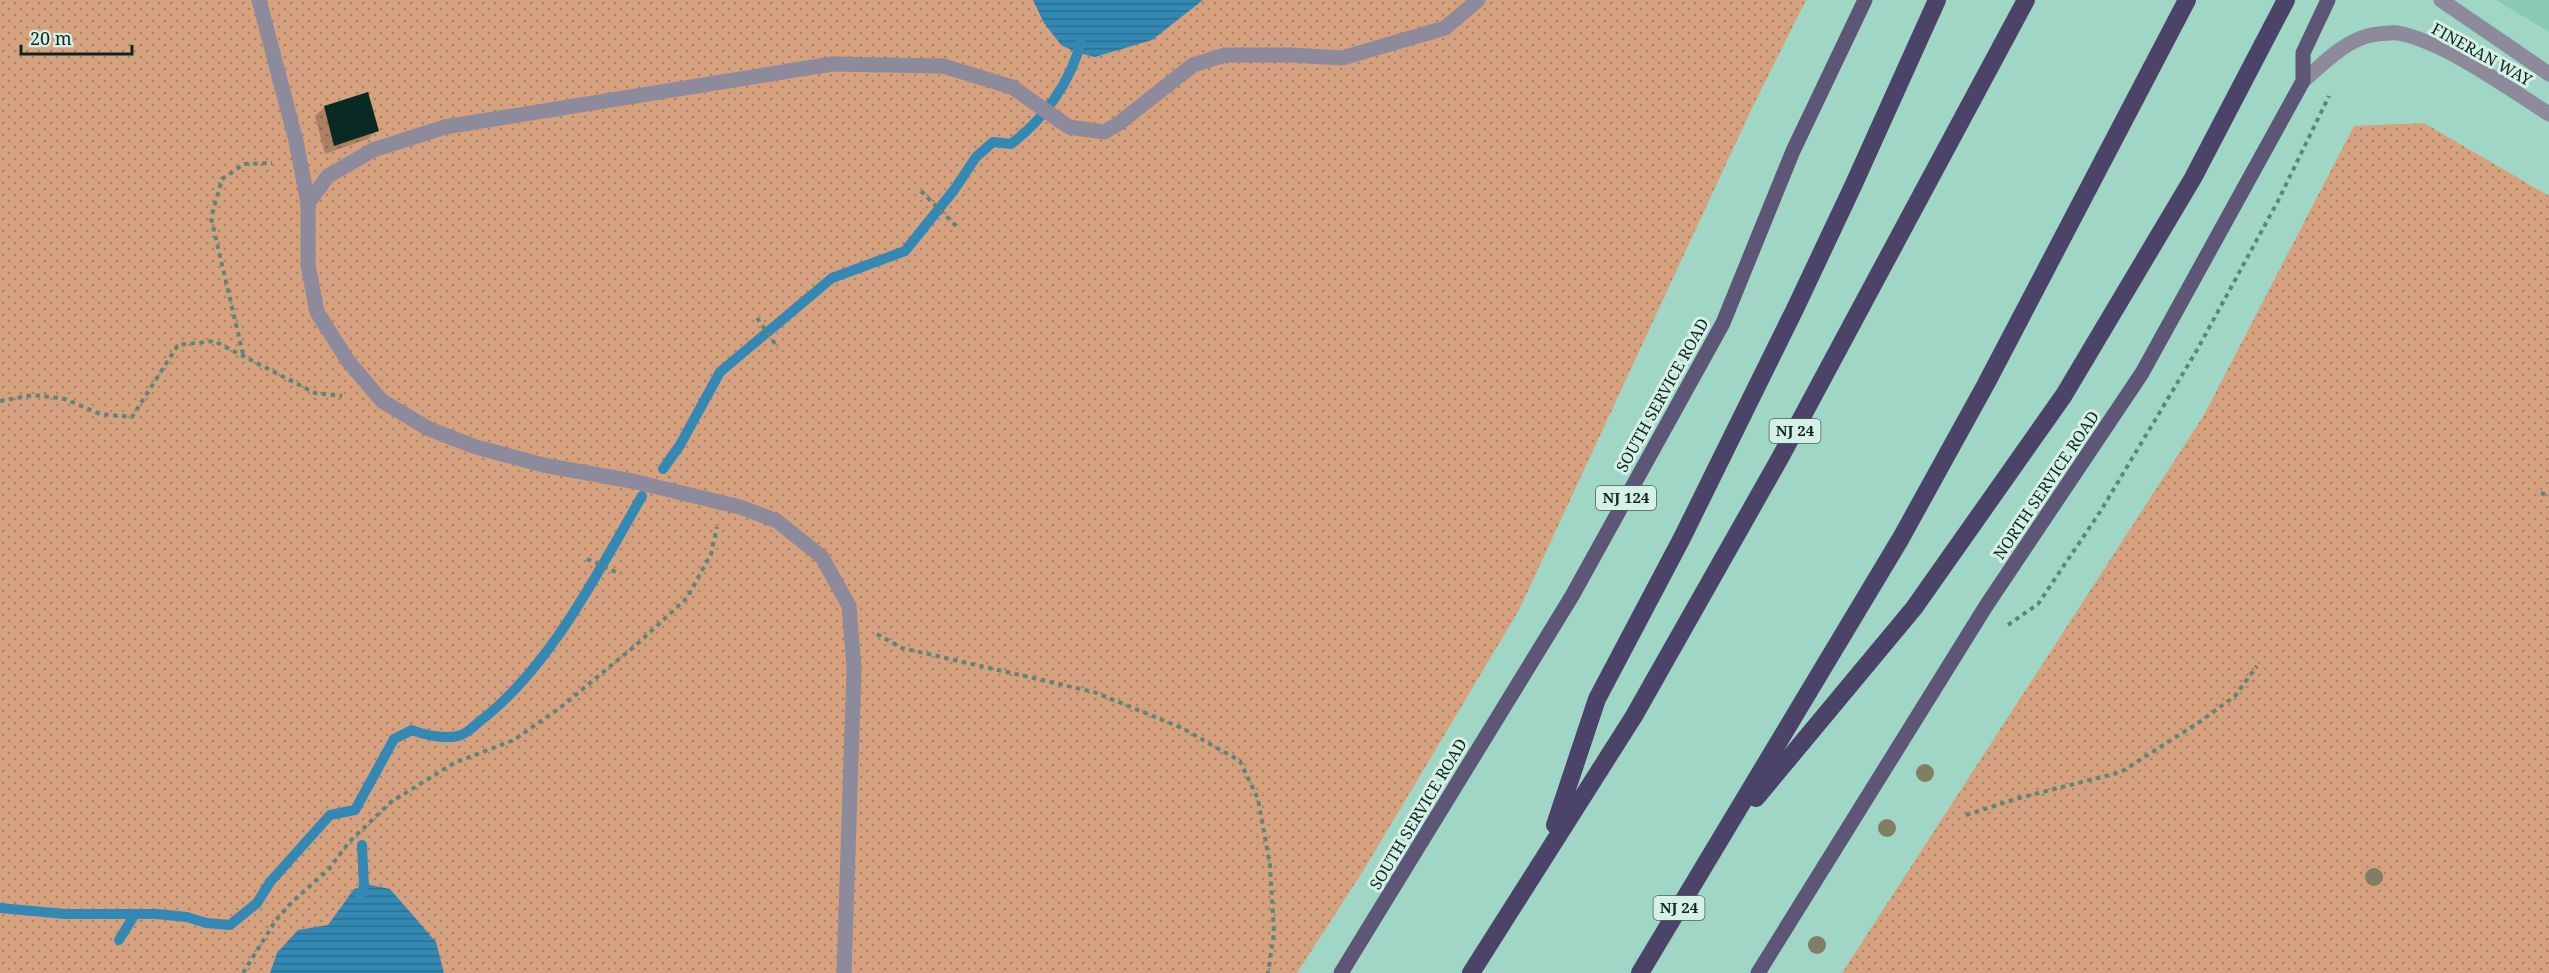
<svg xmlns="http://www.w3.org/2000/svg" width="2549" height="973" font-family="'Noto Serif',serif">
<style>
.built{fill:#8ccab8}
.grass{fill:url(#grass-dots)}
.water{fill:url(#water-rules)}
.shadow{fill:#0003}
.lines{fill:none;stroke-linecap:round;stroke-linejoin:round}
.stream{stroke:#3389b4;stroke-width:10}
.building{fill:#092a22}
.path{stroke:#5e8579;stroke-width:4;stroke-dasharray:4.5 4.5;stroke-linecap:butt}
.lane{stroke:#8d8a9c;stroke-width:15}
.street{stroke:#8d8a9c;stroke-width:15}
.primary{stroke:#5d5676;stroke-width:15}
.highway{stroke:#4c4368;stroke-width:18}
.tree{fill:#807f65}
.labels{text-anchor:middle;stroke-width:6;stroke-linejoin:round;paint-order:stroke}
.shield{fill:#d5f0e7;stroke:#4b625b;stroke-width:1.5}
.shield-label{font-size:15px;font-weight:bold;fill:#10251f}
.street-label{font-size:16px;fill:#10251f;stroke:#d5f0e7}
</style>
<defs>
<pattern id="grass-dots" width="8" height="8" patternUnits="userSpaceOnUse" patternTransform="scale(1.5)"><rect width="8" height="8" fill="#d6a17f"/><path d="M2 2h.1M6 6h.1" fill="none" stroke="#ac8367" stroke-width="1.8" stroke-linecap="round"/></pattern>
<pattern id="water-rules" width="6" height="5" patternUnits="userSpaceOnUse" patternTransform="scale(1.5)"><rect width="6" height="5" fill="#3389b4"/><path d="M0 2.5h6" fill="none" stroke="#2a7092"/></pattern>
</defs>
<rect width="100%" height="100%" fill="#a0d6c5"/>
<polygon class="built" points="2496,0 2549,0 2549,32"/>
<g class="grass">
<polygon points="0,0 1806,0 1752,108 1519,610 1363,871 1297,973 0,973"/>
<polygon points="2424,123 2549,196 2549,973 1842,973 2204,415 2354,126"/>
</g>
<g class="water">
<polygon points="1033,0 1203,0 1152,40 1095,57 1078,53 1061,45 1044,23"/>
<polygon points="371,885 390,889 436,942 444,973 270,973 277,953 298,930 328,925 354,889"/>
</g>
<polygon class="shadow" points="325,107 377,130 368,139 325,154 315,116"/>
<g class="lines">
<g class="stream">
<path d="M663 469 680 445 720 372 832 278 905 251 954 190 976 157 993 142 1011 144C1044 119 1071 82 1081 41"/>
<polyline points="359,898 364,887 362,845"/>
<path d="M0 908 65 914H156L187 917 206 923 230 925 257 903 270 882 330 815 355 810 394 739 412 730C424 735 448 740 461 735 467 733 474 726 479 722 550 668 598 572 642 496"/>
<polyline points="119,940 135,914"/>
</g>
</g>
<polygon class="building" points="368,92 379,131 334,146 324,106"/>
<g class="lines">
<g class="path">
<polyline points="921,191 956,226"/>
<polyline points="757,318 778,348"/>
<polyline points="243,354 211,218 222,179 244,164 272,163"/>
<polyline points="0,401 34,395 65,399 100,414 132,417 178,345 214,341 315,393 342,396"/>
<polyline points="2541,493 2549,496"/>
<polyline points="587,559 620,574"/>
<polyline points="2008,625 2038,604 2100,512 2197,350 2278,201 2329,96"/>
<polyline points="877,634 902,648 1094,692 1182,728 1240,761 1258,799 1270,865 1274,933 1268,973"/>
<polyline points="1966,815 2019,798 2121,772 2201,721 2235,696 2257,666"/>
<polyline points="243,973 276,920 292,902 329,869 349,842 391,802 454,763 514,740 561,707 636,645 687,598 711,554 717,527"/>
</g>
<g class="lane">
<polyline points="259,0 296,141 308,203"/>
<polyline points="844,973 854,669 849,606 822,557 777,521 740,507 632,481 543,465 476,447 429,429 382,401 348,361 317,312 308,265 308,203 328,176 373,150 445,127 832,64 943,66 1012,87 1069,127 1104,132 1118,124 1193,65 1225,55 1290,55 1342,58 1445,28 1478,0"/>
</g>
<g class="street">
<polyline points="2441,0 2549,74"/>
<path d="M2303 81C2323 64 2344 41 2371 35 2379 34 2390 32 2398 33 2445 42 2508 88 2549 114"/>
</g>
<g class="primary">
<polyline points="1341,973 1572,596 1723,323 1793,151 1865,0"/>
<polyline points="1758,973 1986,606 2142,373 2303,81 2303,53 2328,0"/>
</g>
<g class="highway">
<polyline points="1756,798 1914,608 2064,395 2193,178 2286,0"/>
<polyline points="1555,825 1597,699 1682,538 1795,309 1853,186 1937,0"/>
<polyline points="1471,973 1634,716 1780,458 2026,0"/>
<polyline points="1640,973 1901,538 1986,384 2187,0"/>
</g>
</g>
<g class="tree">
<circle cx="1925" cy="773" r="9"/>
<circle cx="1887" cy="828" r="9"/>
<circle cx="2374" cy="877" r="9"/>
<circle cx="1817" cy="945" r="9"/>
</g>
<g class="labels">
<g class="shield">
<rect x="1769.5" y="419" width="51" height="24" rx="4.5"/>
<rect x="1596" y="486" width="60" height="24" rx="4.5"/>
<rect x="1653.5" y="896" width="51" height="24" rx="4.5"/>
</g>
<g class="shield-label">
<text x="1795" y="436">NJ 24</text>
<text x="1626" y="503">NJ 124</text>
<text x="1679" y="913">NJ 24</text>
</g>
<g class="street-label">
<text transform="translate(2482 54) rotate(29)" y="6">FINERAN WAY</text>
<text transform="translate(1662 395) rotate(-61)" y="6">SOUTH SERVICE ROAD</text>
<text transform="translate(2046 485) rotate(-56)" y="6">NORTH SERVICE ROAD</text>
<text transform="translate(1418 814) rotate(-59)" y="6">SOUTH SERVICE ROAD</text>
</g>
</g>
<path d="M21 45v9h111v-9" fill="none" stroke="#10251f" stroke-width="3"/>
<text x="30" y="45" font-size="18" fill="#10251f" stroke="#d5f0e7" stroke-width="4.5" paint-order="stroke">20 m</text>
</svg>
